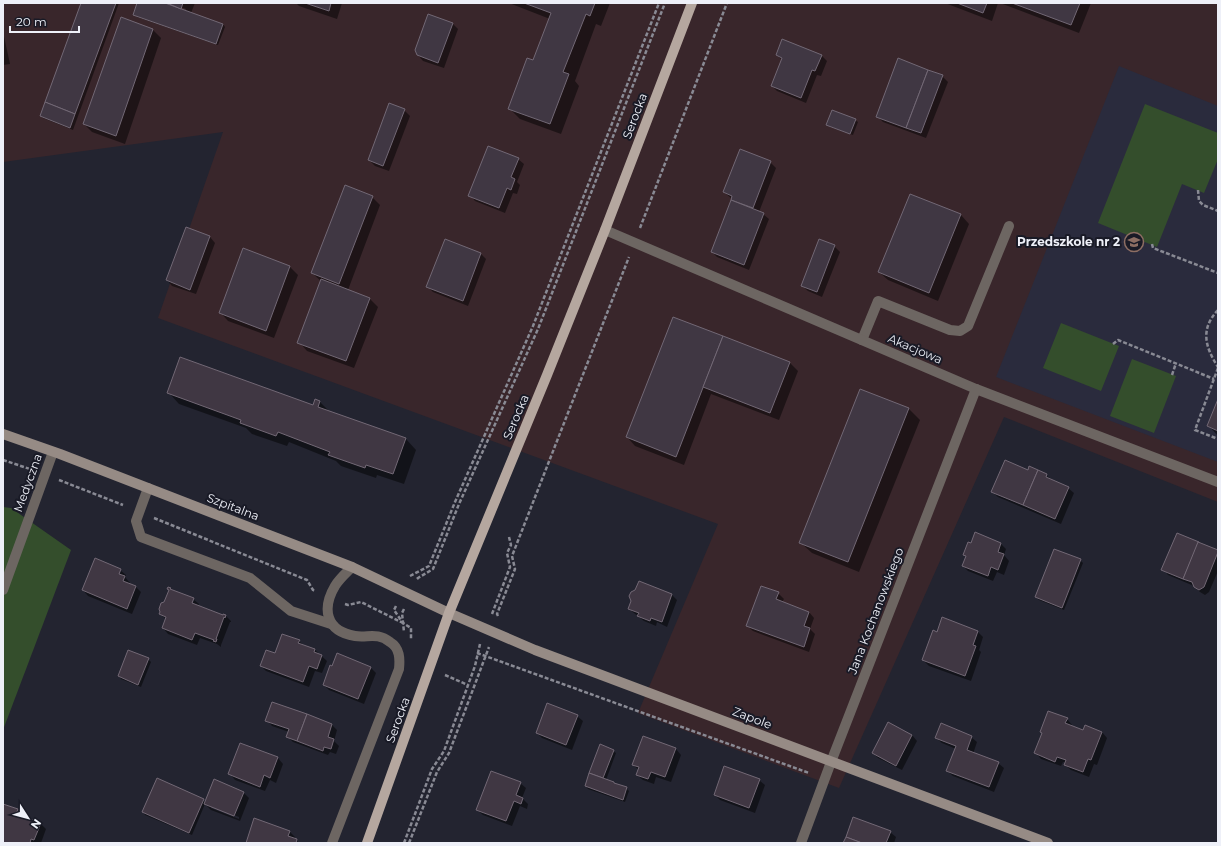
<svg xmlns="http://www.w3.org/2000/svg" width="1221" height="846" font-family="Montserrat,sans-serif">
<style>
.commercial{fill:#39262b}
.built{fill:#2a2b3d}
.green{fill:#344e2c}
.shadow{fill:#0007;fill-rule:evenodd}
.building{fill:#403743;stroke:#726875}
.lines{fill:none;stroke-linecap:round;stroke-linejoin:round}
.path{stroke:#898a94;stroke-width:2.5;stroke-dasharray:4 2;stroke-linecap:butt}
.lane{stroke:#6d6662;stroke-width:10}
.street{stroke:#6d6662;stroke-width:10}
.secondary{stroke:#968b85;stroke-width:10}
.primary{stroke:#b5a79f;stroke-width:10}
.labels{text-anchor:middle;stroke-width:4;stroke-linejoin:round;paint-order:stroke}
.street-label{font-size:12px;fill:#eef0f8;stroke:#191a26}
.poi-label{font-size:12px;font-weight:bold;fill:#eef0f8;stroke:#191a26;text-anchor:end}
</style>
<rect width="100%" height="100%" fill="#232430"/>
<polygon class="commercial" points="3,3 1218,3 1218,502 1004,417 839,788 638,713 718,524 158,318 223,132 3,162"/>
<polygon class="built" points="1119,66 1218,106 1218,462 996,377"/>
<g class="green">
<polygon points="1145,104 1218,133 1218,159 1204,193 1182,184 1157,247 1098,223"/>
<polygon points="1061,323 1119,346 1101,391 1043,368"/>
<polygon points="1132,359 1176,376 1154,433 1110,416"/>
<polygon points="3,507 11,508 71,550 3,730"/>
</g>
<g class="shadow">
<polygon points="82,3 119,3 73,130 43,118 41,116"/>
<polygon points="138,3 164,3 186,11 186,9 170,3 195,3 191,13 223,24 225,27 218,45 137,17 134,14"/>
<polygon points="296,3 342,3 337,19 299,6"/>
<polygon points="509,3 610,3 601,26 596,24 575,81 579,86 561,134 520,119 509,108 533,62 550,19"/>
<polygon points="945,3 998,3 992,21"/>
<polygon points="1000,3 1091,3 1079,33"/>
<polygon points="121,19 153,30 161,38 125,144 92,132 84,124"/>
<polygon points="452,23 458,29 444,68 423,61 418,55"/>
<polygon points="3,32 10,64 3,65"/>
<polygon points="777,55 822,56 827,61 821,76 817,75 806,103 777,91 772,86 782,60"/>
<polygon points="942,76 948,82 926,138 883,122 877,116"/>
<polygon points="404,110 410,116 389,171 375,166 369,160"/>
<polygon points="855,120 858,122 853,135 830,127 827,124"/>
<polygon points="518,159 524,164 517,182 520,185 517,194 513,193 505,213 475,201 470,195"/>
<polygon points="770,162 776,168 759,212 763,214 769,219 749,270 717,257 712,252 732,199 724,192"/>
<polygon points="911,195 961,215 969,224 938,301 888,280 879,272"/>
<polygon points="372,197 380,205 348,290 369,298 378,307 354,368 307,351 299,342 322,282 312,273"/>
<polygon points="186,228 210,237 215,243 196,294 172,286 167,280"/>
<polygon points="834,246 840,252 822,297 808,291 802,286"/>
<polygon points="243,249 290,267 298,275 274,338 228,321 220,312"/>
<polygon points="481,254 486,259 468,306 433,292 427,286"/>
<polygon points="673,318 790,363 798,371 779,420 711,394 684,465 635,446 627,437"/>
<polygon points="169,393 313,406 315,401 320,402 330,412 406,439 416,450 404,484 377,475 376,478 341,466 336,461 289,442 287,446 252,434 246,428 179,404"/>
<polygon points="1218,402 1218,436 1209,426"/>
<polygon points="909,409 920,420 859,572 812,553 801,543"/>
<polygon points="1028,471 1046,475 1052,480 1068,488 1074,493 1061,524 998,497 992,492"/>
<polygon points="972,544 1001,544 1006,549 1004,555 1009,561 1004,575 997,572 993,581 968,571 963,566 966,557 964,555"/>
<polygon points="1218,551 1218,571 1209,592 1205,595 1200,592 1194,586 1168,575 1163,569"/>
<polygon points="1080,560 1083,563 1064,610 1039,600 1036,597"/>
<path d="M120 570 126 575 125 577 130 583V584L136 587 141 592 132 614 88 596 83 590ZM119 571H121L118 579Z"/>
<path d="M169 588 172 591 193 599 199 604 198 606 224 616H226L231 621V622H230L221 645V647L217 644 200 638 197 645 168 634 163 628 166 619 160 614 170 590ZM192 600H194L191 608Z"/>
<polygon points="778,593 784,599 782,602 809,612 814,618 810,629 815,634 809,652 753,631 747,626"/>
<polygon points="671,594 677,600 667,627 657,622 656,626 644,621 629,609 632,601"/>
<polygon points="978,632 983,637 979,650 981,652 971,681 929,666 923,660 938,633"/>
<polygon points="299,641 305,647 315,650 327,661 322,673 315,671 309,687 266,671 261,666 276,655"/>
<polygon points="148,659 151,662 141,687 121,679 119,676"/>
<polygon points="370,667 376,673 364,704 329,690 324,685"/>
<polygon points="273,703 332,725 337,730 334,741 339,746 336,754 330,752 328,755 293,742 287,736 289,732 272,726 267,720"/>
<polygon points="577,716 583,721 572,750 542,738 537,733"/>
<polygon points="1067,719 1072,725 1072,727 1084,731 1102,732 1107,738 1097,765 1094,764 1089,777 1071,770 1065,765 1066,763 1063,762 1061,766 1041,759 1036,753"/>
<polygon points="912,735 917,741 902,770 878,758 873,753"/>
<polygon points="643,737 676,749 681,755 671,782 656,777 654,784 643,780 637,775 639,770 633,765"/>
<polygon points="971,737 977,742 973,754 998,763 1004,768 994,792 953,776 947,771 956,749 942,743 936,738"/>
<polygon points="241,744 278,758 283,764 276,783 270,780 265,791 235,780 230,774"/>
<polygon points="601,746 613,751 616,753 606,780 626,788 629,791 625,802 588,789 586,786"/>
<polygon points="759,780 765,785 755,813 720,800 715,795"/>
<polygon points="520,783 526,788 522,798 528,804 527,809 520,806 512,826 483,815 477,810"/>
<path d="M243 792 249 798 240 821 211 810 205 804 192 835 145 815 143 812 203 800 206 803ZM211 806 239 817V819L211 808Z"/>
<polygon points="3,805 18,810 23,816 23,817 40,823 46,829 41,843 3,843"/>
<polygon points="290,832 295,837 295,839 299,843 247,843"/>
<polygon points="890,832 896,837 894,843 845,843"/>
</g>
<g class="building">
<polygon points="81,3 116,3 75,114 45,102"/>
<polygon points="137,3 165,3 223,24 216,44 133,15"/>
<polygon points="167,3 183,3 181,9"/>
<polygon points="305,3 331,3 329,11"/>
<polygon points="524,3 595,3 590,16 586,14 563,72 569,74 550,124 508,109 527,58 533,60 551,13"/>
<polygon points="957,3 987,3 983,13"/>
<polygon points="1012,3 1080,3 1071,25"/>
<polygon points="428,14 453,23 438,63 417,55 415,50"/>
<polygon points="121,17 153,29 116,136 83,124"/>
<polygon points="782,39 822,55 815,71 812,70 801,98 771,86 782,58 776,55"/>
<polygon points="898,58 928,70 906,128 876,117"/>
<polygon points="928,70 943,75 921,133 906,128"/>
<polygon points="45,102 75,114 70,128 40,116"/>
<polygon points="389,103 405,109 383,166 368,160"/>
<polygon points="832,110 856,119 850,134 826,125"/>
<polygon points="488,146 519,158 511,177 515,179 511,190 507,188 499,208 468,196"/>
<polygon points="740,149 771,161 753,208 731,200 732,196 723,192"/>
<polygon points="345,185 373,196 339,284 311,273"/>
<polygon points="910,194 961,214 929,293 878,272"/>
<polygon points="731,200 764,213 744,265 711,252"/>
<polygon points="186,227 210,236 190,290 166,280"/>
<polygon points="445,239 481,253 463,301 426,287"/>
<polygon points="819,239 835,245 817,292 801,286"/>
<polygon points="243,248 290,266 266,331 219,313"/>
<polygon points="321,279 370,298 346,361 297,343"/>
<polygon points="673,317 723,336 676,457 626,437"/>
<polygon points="723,336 790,362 770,413 703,387"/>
<polygon points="180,357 313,405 315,399 320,401 318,407 406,438 393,474 366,465 365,468 328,455 330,452 278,432 276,436 240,423 241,420 167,393"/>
<polygon points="860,389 909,408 848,562 799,543"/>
<polygon points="1218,399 1218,431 1207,426"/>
<polygon points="1005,460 1028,470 1029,466 1038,470 1023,505 991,492"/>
<polygon points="1038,470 1047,474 1046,477 1069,487 1055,519 1023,505"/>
<polygon points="975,532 1001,543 998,552 1004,554 998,570 991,567 988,576 962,566 966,556 963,555 968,542 971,543"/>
<polygon points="1177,533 1199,542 1183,579 1161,570"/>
<polygon points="1198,542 1218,550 1218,552 1204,587 1199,590 1194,587 1192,582 1183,579"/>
<polygon points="1054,549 1081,559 1062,608 1035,597"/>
<polygon points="95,558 121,569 119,574 125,576 123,581 136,586 127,609 82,590"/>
<polygon points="639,581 672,594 662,622 651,618 650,621 637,616 639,613 628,609 631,601 629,596 631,592 635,590"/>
<polygon points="761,586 779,592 776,599 809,612 804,626 810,628 804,647 746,626"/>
<polygon points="168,587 171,588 170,589 194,598 192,603 223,615 223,614 226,615 225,618 224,617 216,639 217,639 216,642 213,641 214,640 195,633 192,640 162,628 166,617 159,614 160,612 159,609 161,603 164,602 169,590 167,589"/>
<polygon points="942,617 978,631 973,645 976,646 965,676 922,660 933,630 937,632"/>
<polygon points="282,634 300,640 298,643 315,649 314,652 322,655 317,669 309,666 303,682 260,666 266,650 275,653"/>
<polygon points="128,650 149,658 138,685 118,676"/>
<polygon points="337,653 371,667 358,699 323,685 330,665 332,666"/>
<polygon points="272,702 307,714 297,741 286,737 289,729 265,721"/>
<polygon points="547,703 578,715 566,745 536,733"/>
<polygon points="1048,711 1068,718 1065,723 1083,730 1085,725 1102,732 1091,760 1088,759 1083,772 1064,765 1066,760 1057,757 1055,762 1034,753 1042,733 1040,732"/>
<polygon points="307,714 332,724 328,737 334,739 331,749 324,747 323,751 297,741"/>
<polygon points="888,722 912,735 896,766 872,753"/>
<polygon points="941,723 972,736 967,750 999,762 989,787 946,771 956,746 935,738"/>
<polygon points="643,736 676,748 665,777 651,772 648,779 636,775 639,767 632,765"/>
<polygon points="240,743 278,757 270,778 264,775 260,787 228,774"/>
<polygon points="600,744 614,750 603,778 589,773"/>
<polygon points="724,766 760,779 749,808 714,795"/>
<polygon points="491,771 521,782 516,795 523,798 521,804 514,801 506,821 476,810"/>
<polygon points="589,773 614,782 614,783 627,787 623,800 585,786"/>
<polygon points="157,778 204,799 189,833 142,812"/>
<polygon points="214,779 244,792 234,816 204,804"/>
<polygon points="3,804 18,809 16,814 41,823 34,840 31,839 30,843 3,843"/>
<polygon points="853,817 891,831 886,843 862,843 846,837"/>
<polygon points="254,818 290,831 288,836 297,839 296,843 246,843"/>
<polygon points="846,837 862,843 843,843"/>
</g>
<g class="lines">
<g class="path">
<polyline points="1198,190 1199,201 1203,205 1218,211"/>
<polyline points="640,228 727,3"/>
<polyline points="1152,244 1153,248 1218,273"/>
<path d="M1218 310C1200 329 1205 347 1218 367"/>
<polyline points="1113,344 1118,340 1214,379"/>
<polyline points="1218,368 1195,430 1218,439"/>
<polyline points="1172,375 1176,363"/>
<polyline points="3,460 30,469"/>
<polyline points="59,480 123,505"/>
<polyline points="154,518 307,580 313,590 315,591"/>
<polyline points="410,576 429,566 455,502 533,326 659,3"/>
<polyline points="417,579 418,578 433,569 459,504 538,329 665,3"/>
<polyline points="345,604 348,605 361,602 403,623"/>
<polyline points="396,606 394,610 403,623 411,628 411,639"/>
<polyline points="404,609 402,613 404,632"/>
<polyline points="492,614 510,567 507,553 511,545 509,537"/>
<polyline points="498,616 497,614 515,569 512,556 629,257"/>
<polyline points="477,653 809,773"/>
<polyline points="445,675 468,685"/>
<polyline points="404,843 432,769 444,751 475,666 480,644"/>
<polyline points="409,843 437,772 449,753 489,647"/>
</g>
<g class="lane">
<polyline points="862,340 878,301 950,330 960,331 968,326 1009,226"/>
<polyline points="148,488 136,521 141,537 250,578 291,611 331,624"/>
<polyline points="3,590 53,452"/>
<path d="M332 843 399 669C400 659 400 648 390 642 377 632 368 638 355 636 325 631 322 608 335 586 339 579 346 573 352 567"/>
</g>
<g class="street">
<polyline points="605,230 976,389 1218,482"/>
<polyline points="801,843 831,762 976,389"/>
</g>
<polyline class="secondary" points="3,434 60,454 352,567 449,613 535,650 1048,843"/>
<polyline class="primary" points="367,843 449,613 547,375 605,230 692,3"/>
</g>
<defs>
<symbol id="school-ring" viewBox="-11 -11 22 22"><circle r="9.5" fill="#191a26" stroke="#8d6e63" stroke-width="1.5"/><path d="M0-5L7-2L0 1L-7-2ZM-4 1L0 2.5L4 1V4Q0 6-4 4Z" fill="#8d6e63"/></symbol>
</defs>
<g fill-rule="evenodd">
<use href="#school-ring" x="1123" y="231" width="22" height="22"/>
</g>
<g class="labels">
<g class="street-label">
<text transform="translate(635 116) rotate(-69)" y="4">Serocka</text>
<text transform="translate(915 349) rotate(23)" y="4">Akacjowa</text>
<text transform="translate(516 417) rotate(-67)" y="4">Serocka</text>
<text transform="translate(28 483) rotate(-70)" y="4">Medyczna</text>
<text transform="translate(233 507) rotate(21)" y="4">Szpitalna</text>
<text transform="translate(876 611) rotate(-69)" y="4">Jana Kochanowskiego</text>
<text transform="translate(752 718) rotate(21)" y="4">Zapole</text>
<text transform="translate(398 720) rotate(-70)" y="4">Serocka</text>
</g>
<g class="poi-label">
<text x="1120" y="246">Przedszkole nr 2</text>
</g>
</g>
<rect width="1221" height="846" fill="none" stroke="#eef0f8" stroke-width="8"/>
<g transform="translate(28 818) rotate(126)" stroke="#191a26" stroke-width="3" paint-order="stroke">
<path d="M0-3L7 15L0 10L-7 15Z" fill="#eef0f8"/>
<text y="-6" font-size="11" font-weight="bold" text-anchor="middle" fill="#eef0f8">N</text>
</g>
<path d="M10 26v6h69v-6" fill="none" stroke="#eef0f8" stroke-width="2"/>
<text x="16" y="26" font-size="12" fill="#eef0f8" stroke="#191a26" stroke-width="3" paint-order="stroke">20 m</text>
</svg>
